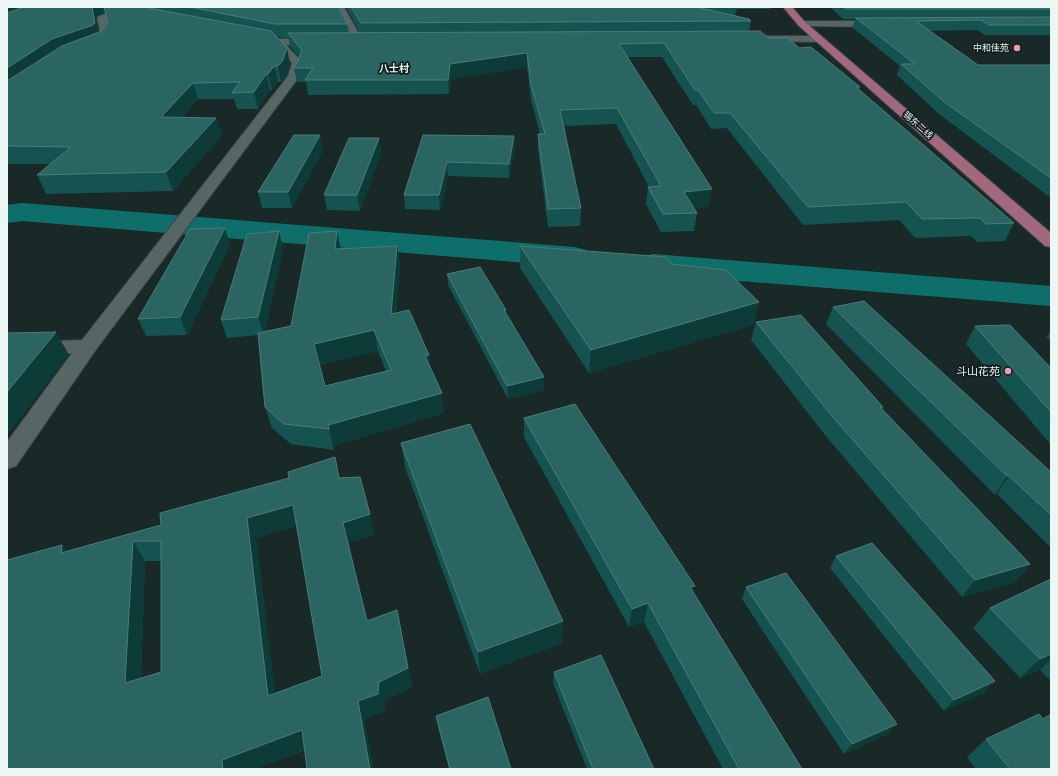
<svg xmlns="http://www.w3.org/2000/svg" width="1058" height="776" font-family="Karla,'Noto Sans SC',sans-serif">
<style>
.lines{fill:none;stroke-linecap:round;stroke-linejoin:round}
.river{fill:#0e6e6a;fill-rule:evenodd}
.minor-casing{stroke:#374342;stroke-width:2}
.major-casing{stroke:#374342;stroke-width:2}
.minor{fill:#556665;fill-rule:evenodd}
.major{fill:#a2687d;fill-rule:evenodd}
.wall{fill:#145350;fill-rule:evenodd}
.shaded-wall{fill:#0c3b38}
.building{fill:#2b6562;stroke:#4a7c79;fill-rule:evenodd}
.poi-dot{fill:#f19ab2;stroke:#101f1e;stroke-width:1.5}
.labels{text-anchor:middle;stroke-width:3.5;stroke-linejoin:round;paint-order:stroke}
.far-poi-label{font-size:9px;fill:#ecf6f5;stroke:#101f1e;text-anchor:end}
.far-street-label{font-size:9px;fill:#ecf6f5;stroke:#101f1e}
.far-neighbourhood-label{font-size:10px;font-weight:bold;fill:#ecf6f5;stroke:#101f1e}
.poi-label{font-size:11px;fill:#ecf6f5;stroke:#101f1e;text-anchor:end}
</style>
<rect width="100%" height="100%" fill="#192927"/>
<g class="lines">
<g class="river">
<polygon points="22,203 575,247 586,250 591,257 586,264 575,267 22,221 7,223 7,205"/>
<polygon points="653,254 1051,286 1051,306 653,274 642,271 637,264 642,257"/>
</g>
<defs>
<g id="minor">
<polygon points="336,7 344,7 363,41 362,43 354,43"/>
<path d="M124 8 127 9 129 11 127 13 107 19 111 34 108 42 94 49H86L85 47C89 42 97 43 101 37L97 18 99 16Z"/>
<polygon points="802,21 884,21 889,24 884,27 799,26 797,24"/>
<polygon points="251,33 278,39 320,38 325,41 320,44 286,45 303,63 299,77 95,351 16,466 7,469 7,442 72,353 7,355 7,343 82,340 288,76 292,63 275,44 247,38 246,36 247,34"/>
<polygon points="760,36 819,36 824,39 819,42 756,41 755,39"/>
</g>
<polygon id="major" points="783,7 792,7 805,22 1051,233 1051,247 1045,246 799,26"/>
</defs>
<use href="#minor" class="minor-casing"/>
<use href="#major" class="major-casing"/>
<use href="#minor" class="minor"/>
<use href="#major" class="major"/>
</g>
<g class="wall">
<path d="M7 7H339L347 24 349 33H360L346 7H771L770 9H737L735 16 751 21 749 31 769 38 799 48 860 87 859 89 1014 223 1005 241 977 242 971 236 915 238 899 220 803 225 727 128 711 129 696 105H693L662 57H628L709 206 694 208 697 213 694 231 661 232 646 204 648 187H649L616 124 564 126 581 208 580 226 548 227 538 150V134H540L531 100 527 67 451 79 449 94 308 95 306 82H297L294 68 297 63 299 57 290 46 288 38 277 37 290 63 287 75 281 82H278L272 90H270L258 109H237L234 99H198L182 118H216L222 135 173 191 46 194 37 175 50 164H7ZM106 13 108 23 102 31 99 32 96 17Z"/>
<polygon points="830,7 1051,7 1051,35 985,35 977,30 930,31 978,65 1051,65 1051,198 939,114 897,75 900,66 853,28 855,19 843,19"/>
<polygon points="423,135 514,136 515,149 509,178 448,176 440,210 405,209 404,195"/>
<polygon points="379,138 381,153 360,211 327,210 324,195"/>
<polygon points="323,150 292,208 262,208 258,192"/>
<polygon points="230,245 187,335 146,336 138,319"/>
<path d="M397 246 400 265 396 313 430 367 444 413 333 446 334 450 291 444 272 428 265 407 258 335 227 338 221 320 283 248 265 331 291 326 341 248ZM378 351 386 371 325 386 319 365Z"/>
<polygon points="520,246 672,264 759,302 753,325 589,373 520,268"/>
<polygon points="447,274 506,310 506,314 544,377 544,390 508,399 448,285"/>
<polygon points="833,307 1051,472 1051,548 997,494 995,495 826,324"/>
<polygon points="756,322 883,407 882,409 1030,564 1015,582 962,597 825,435 751,340"/>
<polygon points="975,326 1051,368 1051,445 966,344"/>
<polygon points="1051,330 1051,341 1046,337"/>
<polygon points="524,418 693,592 802,769 723,769 644,622 629,627 524,437"/>
<polygon points="401,443 563,621 562,643 480,674 405,467"/>
<path d="M340 478 375 535 348 543 368 621 397 610 401 630 412 687 385 700 384 712 364 719 305 750 254 769H7L62 545 66 551ZM297 526 322 676 275 693 256 538ZM145 561H161V672L141 678Z"/>
<polygon points="836,556 984,693 944,711 830,568"/>
<polygon points="1051,579 1051,681 1040,670 1020,678 973,628 990,608"/>
<polygon points="746,587 888,734 844,754 742,599"/>
<polygon points="554,672 654,769 587,769 553,683"/>
<polygon points="436,716 511,769 449,769 438,727"/>
<polygon points="986,739 1051,769 976,769 967,757"/>
</g>
<g class="shaded-wall">
<polygon points="7,7 40,7 7,20"/>
<polygon points="92,7 110,7 111,10 96,17 100,37 7,88 7,68"/>
<polygon points="287,48 290,63 287,75 281,82 278,66"/>
<polygon points="527,53 527,67 451,79 449,94 448,80 450,64"/>
<polygon points="274,66 278,82 272,90 268,74"/>
<polygon points="266,74 270,90 258,109 254,92"/>
<polygon points="193,83 198,99 167,135 161,117"/>
<polygon points="216,118 222,135 173,191 166,172"/>
<polygon points="320,135 323,150 292,208 288,192"/>
<polygon points="514,136 515,149 509,178 509,164"/>
<polygon points="379,138 381,153 360,211 357,195"/>
<polygon points="447,162 448,176 440,210 439,195"/>
<polygon points="712,189 709,206 681,210 684,192"/>
<polygon points="225,228 230,245 187,335 180,317"/>
<polygon points="279,231 283,248 264,335 258,317"/>
<polygon points="337,231 341,250 335,249"/>
<polygon points="397,246 400,265 395,334 391,314"/>
<polygon points="759,302 753,325 589,373 591,350"/>
<polygon points="374,330 378,351 319,365 314,344"/>
<polygon points="56,332 69,355 7,435 7,392"/>
<polygon points="429,355 431,376 425,356"/>
<polygon points="544,377 544,390 508,399 507,386"/>
<polygon points="442,393 444,413 333,446 334,450 328,425"/>
<polygon points="335,457 340,477 345,499 339,478"/>
<polygon points="1007,476 1009,476 997,494 995,495"/>
<polygon points="293,505 301,525 256,538 278,714 268,696 247,518"/>
<polygon points="370,514 375,535 348,543 373,641 367,621 343,523"/>
<polygon points="133,541 145,561 140,702 125,683"/>
<polygon points="62,545 77,565 61,553"/>
<polygon points="1030,564 1015,582 962,597 975,580"/>
<polygon points="695,586 689,604 690,587"/>
<polygon points="648,603 644,622 629,627 632,609"/>
<polygon points="397,610 401,630 412,687 385,700 384,712 364,719 374,769 370,769 358,701 379,682"/>
<polygon points="563,621 562,643 480,674 478,652"/>
<polygon points="1051,654 1051,659 1040,670 1020,678 1040,659"/>
<polygon points="995,681 984,693 944,711 954,700"/>
<polygon points="897,724 888,734 844,754 852,744"/>
<polygon points="302,730 311,747 254,769 223,769 222,760"/>
</g>
<g class="building">
<polygon points="24,7 92,7 95,23 93,25 52,39 7,68 7,13"/>
<polygon points="104,7 144,7 271,31 287,48 283,60 278,66 274,66 268,74 266,74 254,92 232,93 240,82 193,83 161,117 216,118 166,172 37,175 71,147 7,146 7,81 62,46 102,31 108,23"/>
<polygon points="190,7 339,7 347,24 275,24"/>
<polygon points="351,7 696,7 749,19 751,21 361,23"/>
<polygon points="843,7 1051,7 1051,9 846,9"/>
<polygon points="1051,17 1051,25 989,25 981,20 916,21 978,65 1051,65 1051,178 943,101 901,64 915,64 856,18"/>
<polygon points="760,31 769,38 788,38 799,48 811,47 860,87 856,87 1014,223 986,224 980,218 922,219 906,202 808,207 730,113 714,113 698,90 695,90 664,43 619,44 712,189 684,192 697,213 663,214 648,187 661,186 617,108 560,110 581,208 548,209 538,134 545,134 531,85 527,53 450,64 448,80 305,80 313,68 294,68 297,63 302,50 288,33"/>
<polygon points="294,135 320,135 288,192 258,192"/>
<polygon points="423,135 514,136 509,164 447,162 439,195 404,195"/>
<polygon points="349,138 379,138 357,195 324,195"/>
<polygon points="225,228 180,317 138,319 190,229"/>
<polygon points="279,231 258,317 221,320 247,234"/>
<path d="M337 231 335 249 397 246 391 314 409 310 429 355 425 356 442 393 328 425 329 429 284 424 265 407 258 333 291 326 309 233ZM374 330 391 370 325 386 314 344Z"/>
<polygon points="520,246 666,257 672,264 726,270 759,302 591,350"/>
<polygon points="480,267 506,310 504,310 544,377 507,386 447,274"/>
<polygon points="864,301 1051,472 1051,515 1009,476 1007,476 833,307"/>
<polygon points="801,315 883,407 880,407 1030,564 975,580 832,416 756,322"/>
<polygon points="1010,325 1051,368 1051,412 975,326"/>
<polygon points="56,332 7,392 7,333"/>
<polygon points="575,404 695,586 690,587 802,769 739,769 648,603 632,609 524,418"/>
<polygon points="470,424 563,621 478,652 401,443"/>
<path d="M335 457 339 478 360 477 370 514 343 523 367 621 397 610 408 668 379 682 378 694 358 701 370 769H307L302 730 222 760 223 769H7V560L62 545 61 553 161 525 160 513 289 478 288 472ZM293 505 322 676 268 696 247 518ZM133 541H161V672L125 683Z"/>
<polygon points="872,543 995,681 954,700 836,556"/>
<polygon points="786,573 897,724 852,744 746,587"/>
<polygon points="1051,579 1051,654 1040,659 990,608"/>
<polygon points="601,655 654,769 593,769 554,672"/>
<polygon points="488,697 511,769 450,769 436,716"/>
<polygon points="1039,714 1043,719 1051,714 1051,769 1010,769 986,739"/>
</g>
<g class="poi-dot">
<circle cx="1017" cy="48" r="4"/>
<circle cx="1008" cy="371" r="4"/>
</g>
<g class="labels">
<g class="far-poi-label">
<text x="1009" y="51">中和佳苑</text>
</g>
<g class="far-street-label">
<text transform="translate(918 125) rotate(41)" y="3">锡东二线</text>
</g>
<g class="far-neighbourhood-label">
<text x="394" y="72">八士村</text>
</g>
<g class="poi-label">
<text x="1000" y="375">斗山花苑</text>
</g>
</g>
<rect width="1058" height="776" fill="none" stroke="#ecf6f5" stroke-width="16"/>
</svg>
